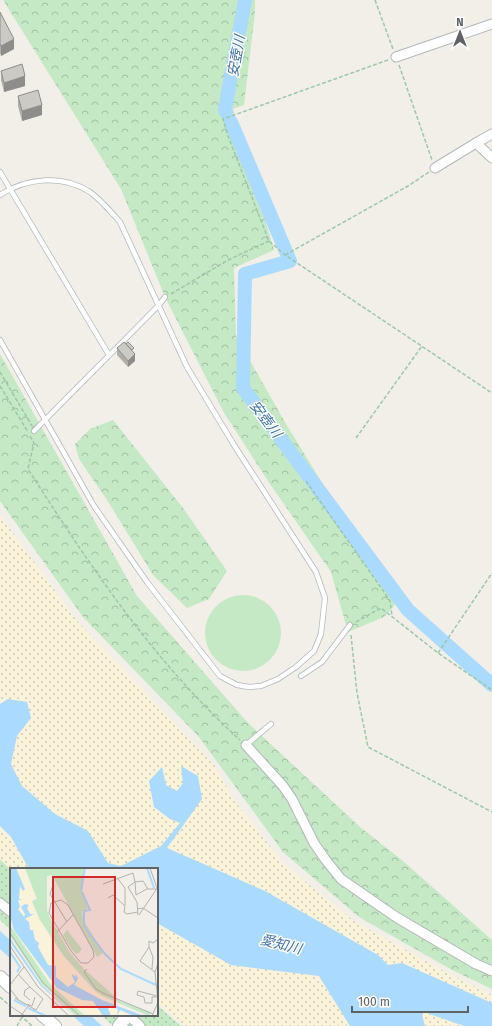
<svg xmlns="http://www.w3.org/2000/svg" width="492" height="1026" font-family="'Fira Sans','Noto Sans JP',sans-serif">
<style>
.grass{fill:url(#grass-dots)}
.forest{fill:url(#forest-crowns)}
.sand{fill:url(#sand-dots)}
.park{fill:#c5e8c5}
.water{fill:#aadaff}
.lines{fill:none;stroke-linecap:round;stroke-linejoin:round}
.river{stroke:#aadaff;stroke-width:14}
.lane-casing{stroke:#b5b8bc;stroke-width:6}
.street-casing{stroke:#b5b8bc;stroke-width:11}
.secondary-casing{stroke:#b6babf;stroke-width:14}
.path{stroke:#9cc7a9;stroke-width:1.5;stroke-dasharray:4 2;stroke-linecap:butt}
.lane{stroke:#fff;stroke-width:4.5}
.street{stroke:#fff;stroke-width:9}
.secondary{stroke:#fff;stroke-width:12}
.wall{fill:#afaea9}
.shaded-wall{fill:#8f8d8a}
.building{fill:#cccac5;stroke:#8f8d8a}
.labels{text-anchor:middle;stroke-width:3;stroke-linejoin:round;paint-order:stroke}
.water-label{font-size:14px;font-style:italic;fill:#4174aa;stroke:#fff}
.inset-river{fill:none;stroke:#aadaff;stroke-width:2}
.inset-road{fill:none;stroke:#b3b3b1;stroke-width:1}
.view{fill:#d62828;fill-opacity:0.15;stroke:#d62828;stroke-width:2}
.inset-edge{fill:none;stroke:#5f6368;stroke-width:2}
</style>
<defs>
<pattern id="grass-dots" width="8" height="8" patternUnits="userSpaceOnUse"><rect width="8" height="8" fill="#c5e8c5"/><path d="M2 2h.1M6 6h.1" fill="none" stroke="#a3c0a4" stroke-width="1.8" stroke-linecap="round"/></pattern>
<pattern id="forest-crowns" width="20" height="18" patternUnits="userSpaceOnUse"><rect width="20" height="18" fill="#c5e8c5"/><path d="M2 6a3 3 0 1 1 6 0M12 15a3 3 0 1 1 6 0" fill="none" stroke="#a3c0a4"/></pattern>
<pattern id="sand-dots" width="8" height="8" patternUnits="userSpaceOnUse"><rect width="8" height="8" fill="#fbf3d9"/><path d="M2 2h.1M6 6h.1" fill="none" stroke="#cec8b4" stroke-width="1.8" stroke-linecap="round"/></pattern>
</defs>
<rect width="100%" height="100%" fill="#f1efe8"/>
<g class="grass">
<polygon points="0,859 11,870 11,930 0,920"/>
<polygon points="157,1005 181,1026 113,1026 101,1015 157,1015"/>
</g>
<g class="forest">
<polygon points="3,0 255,0 255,12 244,105 233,109 274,250 234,268 236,336 286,424 396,603 384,617 348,632 331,572 270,484 223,411 165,297 121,189"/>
<polygon points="0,354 137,596 248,723 360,827 403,861 492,940 492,989 452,970 359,917 283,852 199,737 83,617 0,501"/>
<polygon points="113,420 183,508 227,571 209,599 187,608 153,575 109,503 79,459 75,444 90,429"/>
</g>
<polygon class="sand" points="0,515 78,622 215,766 233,799 284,864 354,921 451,975 492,995 492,1026 185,1026 157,1002 157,869 11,869 11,870 0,859"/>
<circle class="park" cx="243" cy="633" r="38"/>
<g class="water">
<polygon points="8,699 27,702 31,718 17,736 11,764 22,786 55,814 88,831 108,863 121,866 161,846 180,823 170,819 154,807 149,781 162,767 166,785 177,791 183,783 181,766 198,776 202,799 167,848 265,891 378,955 388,965 402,963 492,1003 492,1026 464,1026 421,1011 425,1026 350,1026 319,976 231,965 157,923 157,869 29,869 11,837 0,826 0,704"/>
<polygon points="0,931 11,941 11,959 0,949"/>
<polygon points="72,1015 90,1015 102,1026 84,1026"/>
</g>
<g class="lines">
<g class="river">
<polyline points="226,112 225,109 245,0"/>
<polyline points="231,122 290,261 245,274 243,388 408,610 492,685"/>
</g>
<defs>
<g id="lane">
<polyline points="0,172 109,355"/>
<path d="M0 195C26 178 62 174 90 192 101 200 111 212 120 222L187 367 234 445 316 572 325 598 321 634 314 651 296 667 278 679 261 686 249 687 237 685 220 676 147 582 94 506 0 340"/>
<polyline points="34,431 159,305 165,297"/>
<polyline points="301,676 322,662 350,625"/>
<polyline points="246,745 271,724"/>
</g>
<g id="street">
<polyline points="396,57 492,24"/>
<polyline points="476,143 492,134"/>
<polyline points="435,168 476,143 492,158"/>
<polyline points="246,745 283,786 292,799 314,843 325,859 341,879 396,917 476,964 492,971"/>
<polyline points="0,903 11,912"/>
<polyline points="128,1015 140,1026"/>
</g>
<g id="secondary">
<polyline points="0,977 11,987"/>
<polyline points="42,1015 55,1026"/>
<polyline points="119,1026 128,1015"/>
</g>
</defs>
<use href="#lane" class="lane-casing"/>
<use href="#street" class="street-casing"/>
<use href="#secondary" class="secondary-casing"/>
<g class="path">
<polyline points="375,0 393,49"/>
<polyline points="388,60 223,119 228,136 269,241 285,255 492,393"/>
<polyline points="399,65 432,160"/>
<polyline points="285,255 408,186 429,172"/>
<polyline points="171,294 228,260 269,241"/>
<polyline points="0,372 32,426"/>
<polyline points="0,386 28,432"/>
<path d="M30 436 34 443 28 469C90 566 154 662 240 740"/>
<polyline points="356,438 422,346"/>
<polyline points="306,481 382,589 390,601 392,616"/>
<polyline points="356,622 381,608 438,653 492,690"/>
<polyline points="351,635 357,693 368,747 492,812"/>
<polyline points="438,653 492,573"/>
<polyline points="0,997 11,1007"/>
<polyline points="20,1015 32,1026"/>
<polyline points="17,1026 22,1017"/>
</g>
<use href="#lane" class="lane"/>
<use href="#street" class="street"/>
<use href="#secondary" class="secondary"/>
</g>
<g class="wall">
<polygon points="0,12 14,49 1,56 0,53"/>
<polygon points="1,71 25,86 4,92 1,80"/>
<polygon points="18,96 42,115 22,121 18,106"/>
<polygon points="117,348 134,352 133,352 135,361 128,367 117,355"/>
</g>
<g class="shaded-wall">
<polygon points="14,39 14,49 1,56 1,46"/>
<polygon points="25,76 25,86 4,92 4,83"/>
<polygon points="42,105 42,115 22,121 22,111"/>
<polygon points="135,354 135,361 128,367 128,361"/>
</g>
<g class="building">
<polygon points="0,12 14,39 1,46 0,44"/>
<polygon points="22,64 25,76 4,83 1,71"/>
<polygon points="38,90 42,105 22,111 18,96"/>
<polygon points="124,342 135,354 128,361 117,348"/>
<polygon points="128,342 134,348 132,350 126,344"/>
</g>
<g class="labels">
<g class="water-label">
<text transform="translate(236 56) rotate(-80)" y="5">安壺川</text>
<text transform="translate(266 419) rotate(53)" y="5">安壺川</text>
<text transform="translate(281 944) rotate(14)" y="5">愛知川</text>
</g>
</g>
<g transform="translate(10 868)">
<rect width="148" height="148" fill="#f1efe8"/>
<path d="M0 57 40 116 75 148H66L32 116 0 67Z" fill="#c5e8c5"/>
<path d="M15 0H75L72 23 78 41 72 43 73 51 93 85 87 89 42 7 37 8V42L39 48 60 85 74 101 110 133 141 144 139 148 88 126 53 87 30 52 22 33 27 31ZM57 62 72 81 69 85 66 86 62 82 53 67Z" fill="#c5e8c5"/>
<path d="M0 0H13L26 30 21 32 28 50 53 88 79 119 100 133 135 148H77L41 116 0 57Z" fill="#fbf3d9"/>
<path d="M0 0H6L15 21 13 23 10 18 9 31 13 32H8L10 39 8 41 14 49 15 46 11 39 15 36 19 37 17 40 20 46H24L15 51 19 54 20 62H23L25 72 29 75 28 79 38 97 46 98V109L58 119 65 114 62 108 63 106 65 109 66 106 68 111 64 117 92 132 134 148H124L110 142 107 148 108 141 97 138 101 148H93L83 133 72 132 47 120 4 62 0 48ZM0 70 32 117 65 148 31 118 2 77Z" fill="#aadaff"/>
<path class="inset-river" d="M137 0 144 20M71 23 75 0M72 24 80 42 74 43V58L95 86 111 101 146 117M0 84 10 99 7 104M4 132 16 138M18 140 36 148"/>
<path class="inset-road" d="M140 0 148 23M108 11 115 20V37M93 16 123 5 125 14 118 19 127 34 128 47M43 17 40 26 57 54M126 27 125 14 133 13 138 21M126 27 137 21H146M98 30 103 27 115 38 114 44 117 46 128 44M51 32 58 37 83 82 84 89 78 95H71L61 83 39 45 41 35ZM127 41 133 40 148 50M129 47 148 19M47 64 63 47M0 65 33 115 70 148M0 78 28 119 59 148M139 79V73L143 75 148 71M77 101 74 104 86 121 93 125 143 146M142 101 143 89 139 79 130 93 145 104M8 106 20 119 15 122 14 127 20 132M0 117 14 99M0 121 8 131M147 128 128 123 127 127 134 129 135 135H142V129H147M5 130 26 142 33 131 20 119M17 136 22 138 25 129M0 138 15 148M11 148 18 138M142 148 148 134 145 104 148 95"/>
<path class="view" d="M43 9H105V139H43Z"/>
<rect width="148" height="148" class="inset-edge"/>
</g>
<g transform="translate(460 32)" stroke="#ffffff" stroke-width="3" paint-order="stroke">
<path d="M0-3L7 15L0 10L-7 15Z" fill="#5f6368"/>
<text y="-6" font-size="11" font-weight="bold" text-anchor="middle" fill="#5f6368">N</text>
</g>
<path d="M352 1006v6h116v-6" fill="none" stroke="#5f6368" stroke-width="2"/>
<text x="358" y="1006" font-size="12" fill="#5f6368" stroke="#ffffff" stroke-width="3" paint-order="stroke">100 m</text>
</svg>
